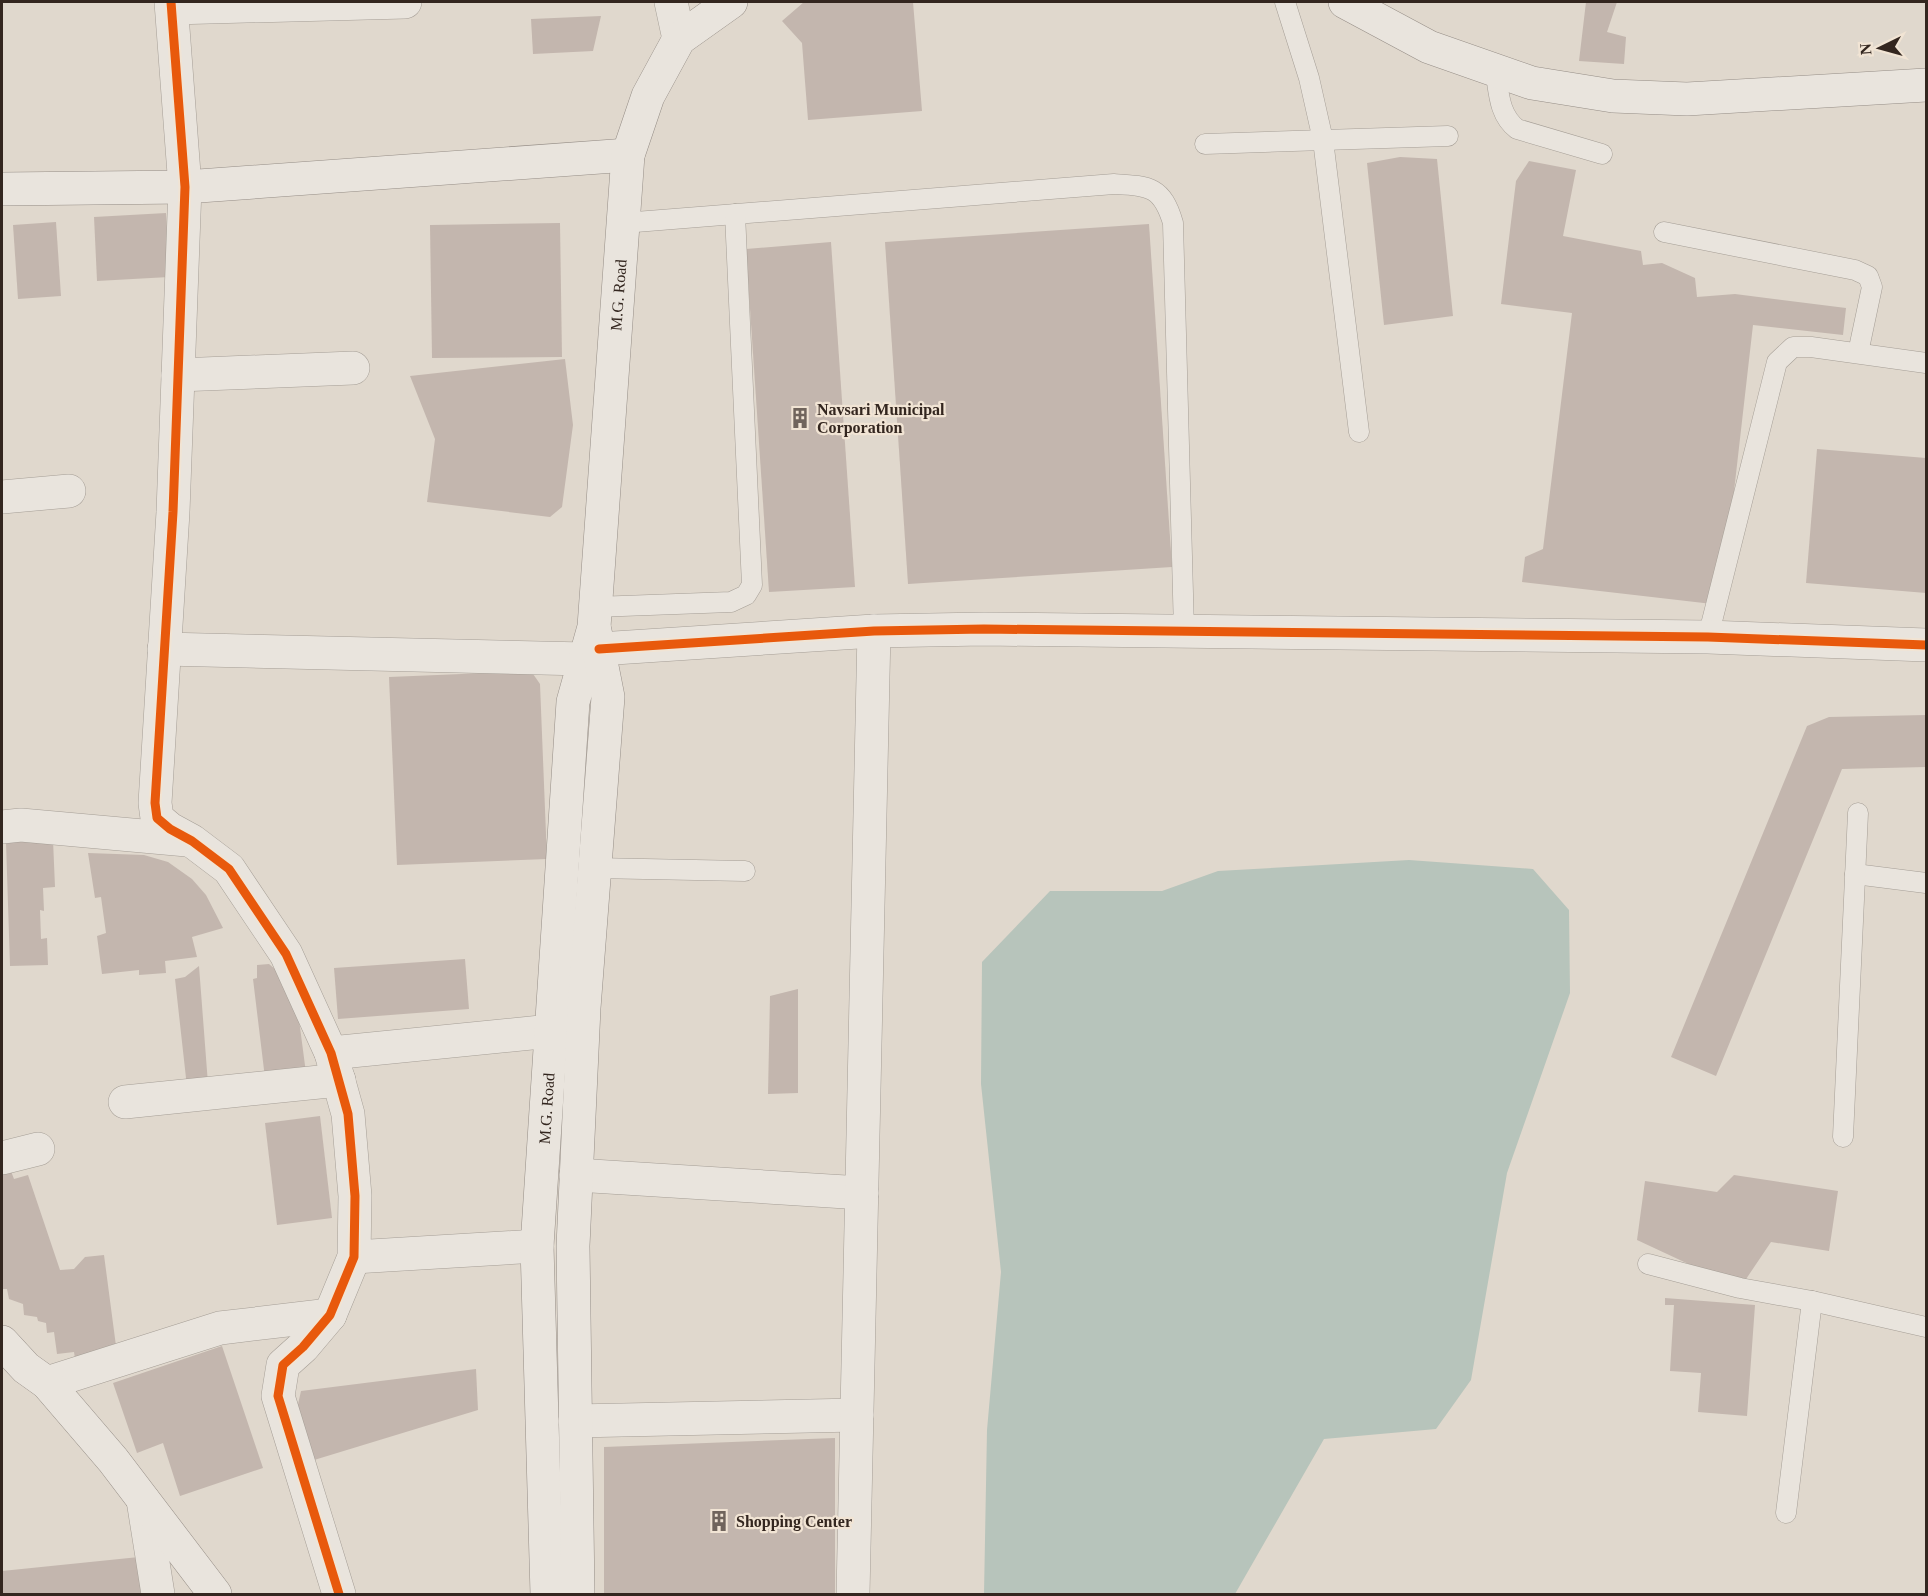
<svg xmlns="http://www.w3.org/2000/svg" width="1928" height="1596" font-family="'Times New Roman',serif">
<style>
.water{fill:#b7c4bb}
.building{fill:#c3b6ae}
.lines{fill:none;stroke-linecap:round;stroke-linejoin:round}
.lane-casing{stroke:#a59e96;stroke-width:21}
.street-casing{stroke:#a59e96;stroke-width:34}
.secondary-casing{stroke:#958d86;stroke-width:34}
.lane{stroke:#e9e4dd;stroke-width:20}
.street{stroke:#e9e4dd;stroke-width:33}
.secondary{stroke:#e9e4dd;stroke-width:33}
.cycleway-casing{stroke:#f1e4d4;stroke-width:13}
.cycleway{stroke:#e8590c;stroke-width:9}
.labels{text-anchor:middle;stroke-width:4.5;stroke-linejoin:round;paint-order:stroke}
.street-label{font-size:16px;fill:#33261f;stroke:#f1e4d4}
.poi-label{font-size:16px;font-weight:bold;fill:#33261f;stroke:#f1e4d4;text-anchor:start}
</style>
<rect width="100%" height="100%" fill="#e0d8cd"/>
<polygon class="water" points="1409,860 1533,869 1569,910 1570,993 1507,1173 1471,1380 1436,1429 1324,1439 1235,1594 984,1594 987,1430 1001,1272 981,1084 982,962 1050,891 1162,891 1218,871"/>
<g class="building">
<polygon points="804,2 913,2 922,111 808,120 802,43 782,21"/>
<polygon points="1586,2 1617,2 1607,32 1626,37 1624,64 1579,61"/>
<polygon points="601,16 593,51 533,54 531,19"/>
<polygon points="1400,157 1437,159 1453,316 1384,325 1367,163"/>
<polygon points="1529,161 1576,170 1563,236 1641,251 1643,265 1662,263 1695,278 1697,297 1735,294 1846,308 1843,335 1753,325 1721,605 1522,582 1525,557 1543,549 1572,313 1501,304 1516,181"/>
<polygon points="166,213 169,277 97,281 94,217"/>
<polygon points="56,222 61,296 18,299 13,225"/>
<polygon points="560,223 562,357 432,358 430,225"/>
<polygon points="1149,224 1172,567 908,584 885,242"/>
<polygon points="831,242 855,587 769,592 746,249"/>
<polygon points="565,359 573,425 562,507 550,517 427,502 435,439 410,376"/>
<polygon points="1817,449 1926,458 1926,593 1806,583"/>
<polygon points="531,671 540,684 547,859 397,865 389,677"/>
<polygon points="1926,715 1926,767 1842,769 1716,1076 1671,1057 1807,726 1829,717"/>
<polygon points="53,840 55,887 43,888 44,911 40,910 41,939 47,938 48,965 10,966 6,842"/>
<polygon points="88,853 144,855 168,862 192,879 206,895 223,928 192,937 197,957 165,961 166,973 139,975 139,970 102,974 97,936 106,933 101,897 95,898"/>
<polygon points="465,959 469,1009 338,1019 334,968"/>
<polygon points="269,964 282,975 298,1012 306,1073 265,1078 253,979 257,978 257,965"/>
<polygon points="199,966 208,1084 187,1087 175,979 185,977"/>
<polygon points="798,989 798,1093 768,1094 770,996"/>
<polygon points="320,1116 332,1218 277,1225 265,1123"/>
<polygon points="9,1166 14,1179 28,1175 60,1270 74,1269 85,1257 104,1255 116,1346 76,1365 74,1352 57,1354 54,1332 47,1333 46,1323 38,1321 37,1317 24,1315 23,1304 9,1299 7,1289 2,1289 2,1169"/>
<polygon points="1734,1175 1838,1191 1829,1251 1771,1242 1740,1288 1637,1240 1645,1181 1717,1192"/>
<polygon points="1665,1298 1755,1305 1747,1416 1698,1412 1701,1373 1670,1371 1674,1305 1665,1305"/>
<polygon points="222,1346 263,1468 180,1496 163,1443 137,1453 113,1383"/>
<polygon points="476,1369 478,1410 301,1464 294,1422 301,1391"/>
<polygon points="835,1438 835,1594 604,1594 604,1447"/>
<polygon points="139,1557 143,1594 2,1594 2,1571"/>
</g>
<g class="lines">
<defs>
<g id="lane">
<polyline points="1285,2 1309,78 1323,140 1359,432"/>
<path d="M1495 69C1499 91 1498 114 1517 129L1602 154"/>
<polyline points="1205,144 1448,136"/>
<path d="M623 223 1114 184C1149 186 1162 186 1173 223L1184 631"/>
<polyline points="1664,232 1855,270 1868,276 1872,287 1858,353"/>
<polyline points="595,607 731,602 746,595 752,585 735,214"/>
<polyline points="1708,637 1777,362 1793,347 1811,347 1926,363"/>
<polyline points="594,868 745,871"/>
<polyline points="1855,874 1926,883"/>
<polyline points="1843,1137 1858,813"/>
<polyline points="1648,1264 1740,1288 1812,1301 1926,1327"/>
<polyline points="1786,1513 1812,1301"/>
</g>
<g id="street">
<polyline points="171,2 185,187 173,512 155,803 157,818 170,829 192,841 229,869 286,954 331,1053 348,1114 355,1196 354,1257 330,1315 303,1347 283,1365 278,1396 339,1594"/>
<polyline points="671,2 679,39"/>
<polyline points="172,8 405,2"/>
<polyline points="178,375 353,368"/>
<polyline points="2,497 69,491"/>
<polyline points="164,649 585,659"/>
<polyline points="599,649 874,631 984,629 1708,637 1926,645"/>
<polyline points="2,827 21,825 187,840"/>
<polyline points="331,1053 551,1031"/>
<polyline points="125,1102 339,1080"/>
<polyline points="2,1158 38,1149"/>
<polyline points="576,1175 862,1193"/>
<polyline points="354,1257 537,1246"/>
<polyline points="47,1383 220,1328 330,1315"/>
<polyline points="575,1421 857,1415"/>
<polyline points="143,1500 158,1594"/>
<polyline points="853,1594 874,631"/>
</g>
<g id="secondary">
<polyline points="1345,2 1429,47 1532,83 1613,96 1687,99 1926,85"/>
<polyline points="2,189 185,187 628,155"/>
<polyline points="2,1342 26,1368 47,1383 113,1460 215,1594"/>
<path id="s1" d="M547 1594 537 1246 573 702 594 627 628 155 648 96 679 39 731 2"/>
<polyline points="578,1594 573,1246 584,1008 608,697 595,631"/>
</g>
</defs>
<use href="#lane" class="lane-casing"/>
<use href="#street" class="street-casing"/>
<use href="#secondary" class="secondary-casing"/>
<use href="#lane" class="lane"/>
<use href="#street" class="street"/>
<use href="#secondary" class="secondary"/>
<defs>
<g id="cycleway">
<polyline points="171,2 185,187 173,512 155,803 157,818 170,829 192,841 229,869 286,954 331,1053 348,1114 355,1196 354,1257 330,1315 303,1347 283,1365 278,1396 339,1594"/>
<polyline points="599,649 874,631 984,629 1708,637 1926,645"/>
</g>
</defs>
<use href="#cycleway" class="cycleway-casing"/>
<use href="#cycleway" class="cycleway"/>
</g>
<defs>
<symbol id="building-bare" viewBox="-9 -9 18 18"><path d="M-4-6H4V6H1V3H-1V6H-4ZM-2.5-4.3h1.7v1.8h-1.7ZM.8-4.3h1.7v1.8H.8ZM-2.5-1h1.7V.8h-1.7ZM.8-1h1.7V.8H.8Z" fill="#70645c" stroke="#f1e4d4" stroke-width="2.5" paint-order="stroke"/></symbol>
</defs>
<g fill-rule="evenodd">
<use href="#building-bare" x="785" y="403" width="30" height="30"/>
<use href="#building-bare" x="704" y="1506" width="30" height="30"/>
</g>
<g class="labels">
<g class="street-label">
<text dy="6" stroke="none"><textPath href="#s1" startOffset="1304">M.G. Road</textPath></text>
<text dy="6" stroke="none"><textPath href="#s1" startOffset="486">M.G. Road</textPath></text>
</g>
<g class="poi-label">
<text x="817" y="415">Navsari Municipal<tspan x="817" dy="18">Corporation</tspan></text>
<text x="736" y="1527">Shopping Center</text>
</g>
</g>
<rect width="1928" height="1596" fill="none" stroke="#33261f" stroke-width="6"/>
<g transform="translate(1880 48) rotate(265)" stroke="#f1e4d4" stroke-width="4.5" paint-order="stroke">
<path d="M0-4.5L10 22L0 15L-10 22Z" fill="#33261f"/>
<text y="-9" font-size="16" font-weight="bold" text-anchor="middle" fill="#33261f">N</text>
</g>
</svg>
